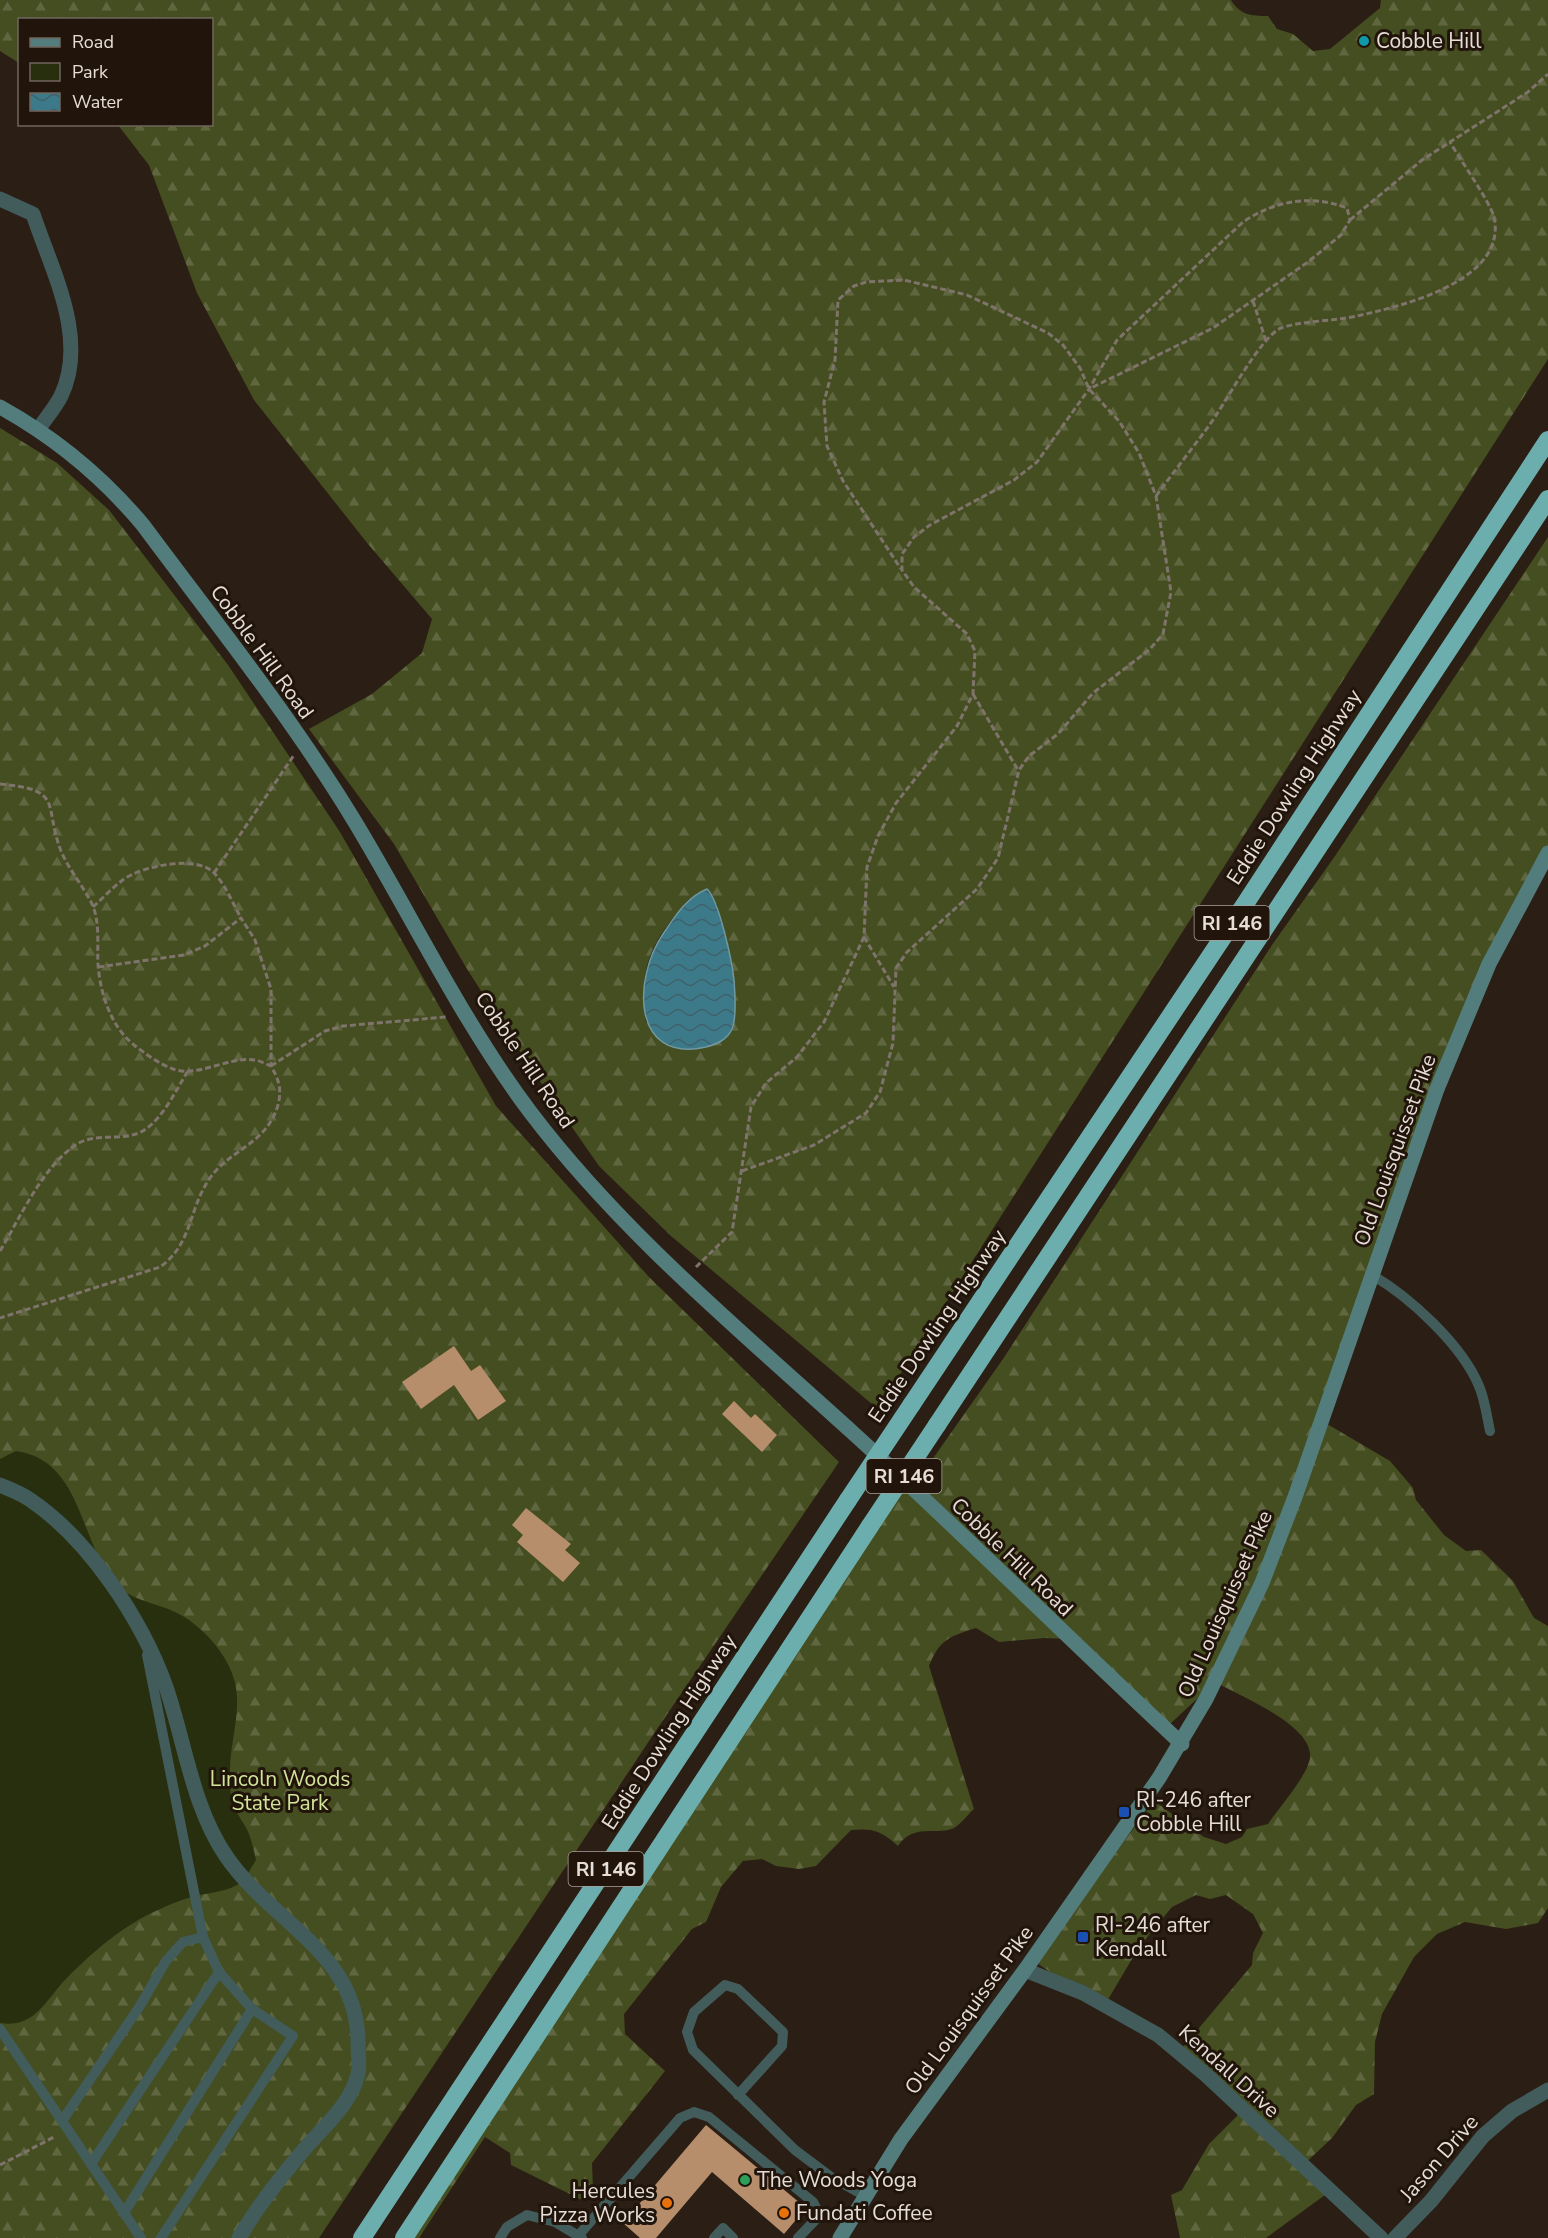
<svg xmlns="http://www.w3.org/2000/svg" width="1548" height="2238" font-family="'Nunito Sans',sans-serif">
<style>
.forest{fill:url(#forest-firs);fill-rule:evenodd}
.green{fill:#282f0f}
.water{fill:url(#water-waves);stroke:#6f98a1;stroke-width:1.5}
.building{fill:#b78e6c}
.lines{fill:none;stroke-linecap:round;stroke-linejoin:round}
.path{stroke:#7f746c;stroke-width:3;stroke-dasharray:6 3;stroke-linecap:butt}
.lane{stroke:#425c5c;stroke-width:10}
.street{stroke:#425c5c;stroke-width:15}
.secondary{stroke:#537d7d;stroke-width:15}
.highway{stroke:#6baead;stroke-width:18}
.highway-bridge{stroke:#6baead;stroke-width:18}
.culture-dot{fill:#0f9aa8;stroke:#21150b;stroke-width:2}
.transit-dot{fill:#1a4fb4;stroke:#21150b;stroke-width:2}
.leisure-dot{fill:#2e9e5b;stroke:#21150b;stroke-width:2}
.food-dot{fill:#e8710a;stroke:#21150b;stroke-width:2}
.labels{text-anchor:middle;stroke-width:6;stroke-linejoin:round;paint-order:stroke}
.shield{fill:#21150b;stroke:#aba19a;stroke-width:1.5}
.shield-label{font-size:20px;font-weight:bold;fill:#e6ddd7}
.poi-label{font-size:21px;fill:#e6ddd7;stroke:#21150b;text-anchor:start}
.street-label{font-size:21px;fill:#e6ddd7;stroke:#21150b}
.park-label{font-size:21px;fill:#d2e499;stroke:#21150b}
</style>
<defs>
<pattern id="forest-firs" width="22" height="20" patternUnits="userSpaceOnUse" patternTransform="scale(1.5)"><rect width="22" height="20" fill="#454e20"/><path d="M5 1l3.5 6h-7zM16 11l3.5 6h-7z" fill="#606740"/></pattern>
<pattern id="water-waves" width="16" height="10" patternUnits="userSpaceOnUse" patternTransform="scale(1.5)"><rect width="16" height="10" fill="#3c7a8a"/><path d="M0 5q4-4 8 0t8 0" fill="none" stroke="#406169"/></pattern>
</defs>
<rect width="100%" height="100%" fill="#2b1e14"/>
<g class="forest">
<path d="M0 0H1231C1240 15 1251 16 1268 16L1277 29 1293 34 1313 51 1330 49 1380 8 1381 0H1548V359L878 1409 671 1236 599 1166 528 1064 467 969 394 844 309 729 372 694 422 653 432 619 368 544 254 400 197 293 149 165 118 125 212 124V20H20L19 63 0 51ZM689 899 717 904C722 934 732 961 735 992L646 1022C638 965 652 941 689 899Z"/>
<polygon points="0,428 57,463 109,510 228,665 340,832 496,1106 649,1277 839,1462 655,1732 319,2238 0,2238"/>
<path d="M1548 537V850L1463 1024 1322 1421 1390 1461 1413 1488 1416 1500 1444 1535 1466 1551 1481 1550 1513 1581 1534 1618 1548 1626V1908L1538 1923 1506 1929 1465 1922 1437 1934 1414 1957 1382 2014 1375 2042 1374 2094 1356 2105 1332 2138 1300 2168 1325 2195 1266 2238H1180L1171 2195 1182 2190 1209 2144 1237 2116 1238 2111 1178 2053 1252 1965 1253 1953 1263 1933 1253 1914 1226 1895 1210 1899 1196 1895 1172 1907 1139 1947 1106 2003 1073 1988 1037 1963 1038 1958 1154 1801 1204 1837 1226 1844 1242 1837 1247 1829 1268 1824C1278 1809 1309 1774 1310 1757 1313 1725 1238 1695 1215 1682L1169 1725 1066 1639 1045 1638 999 1642 976 1628C949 1637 940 1639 929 1666L974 1809C968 1814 961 1824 954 1828 939 1836 913 1822 898 1846 882 1831 873 1828 851 1830L816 1866 799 1869 776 1866 762 1859 743 1861 721 1887 706 1922 692 1929 624 2014 625 2034 665 2071 592 2163 593 2190 584 2201 511 2165 510 2153 485 2137 419 2238H403L897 1487 915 1484 1003 1359 1272 945 1335 856Z"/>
</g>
<path class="green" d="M16 1451C82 1460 79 1541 115 1583 131 1601 154 1602 175 1612 201 1624 229 1655 235 1683 242 1712 229 1745 230 1774 230 1782 230 1793 232 1801 235 1813 245 1823 249 1834 252 1842 254 1851 256 1860 250 1869 246 1880 237 1885 223 1893 203 1893 188 1898 178 1901 168 1905 158 1910 123 1925 90 1954 64 1981 44 2003 34 2028 0 2023V1459Z"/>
<path class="water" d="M707 889C719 900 732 961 734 980 735 993 737 1017 732 1029 727 1040 717 1044 706 1047 631 1064 633 978 663 934 675 916 687 897 707 889Z"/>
<g class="building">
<polygon points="454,1346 471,1371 480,1365 506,1401 478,1420 454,1385 421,1409 402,1382"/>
<polygon points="734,1401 751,1418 755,1414 777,1435 762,1452 722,1414"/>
<polygon points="526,1508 571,1544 565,1550 580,1563 563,1582 517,1542 523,1535 512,1525"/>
<polygon points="706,2125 806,2208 784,2234 712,2172 656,2238 640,2238 623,2223"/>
</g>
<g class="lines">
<g class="path">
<polyline points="1350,220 1422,160 1528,92 1548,74"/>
<polyline points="1253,301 1266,341"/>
<path d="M1156 496C1173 473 1191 450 1208 427 1224 406 1260 337 1281 328 1299 321 1336 321 1357 316 1402 306 1508 281 1494 217 1490 202 1459 158 1450 142"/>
<polyline points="973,694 1018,770"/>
<path d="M0 784C65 790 43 804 61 851 69 870 84 887 93 906 100 925 97 945 98 964 100 993 111 1027 134 1045 144 1053 161 1065 173 1069 198 1078 229 1056 254 1060 259 1060 265 1064 271 1066 279 1080 282 1089 278 1105 266 1146 228 1149 208 1181 188 1212 192 1244 160 1267L0 1318"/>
<polyline points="214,873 294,755"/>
<path d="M93 907C103 898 113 887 124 879 143 866 198 854 215 874 226 886 233 904 241 918"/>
<polyline points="864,937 894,987"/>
<polyline points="98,967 184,955 205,946 241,918 255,940 271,989 271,1066"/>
<polyline points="271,1066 325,1031 343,1026 446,1017"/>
<polyline points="742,1171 814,1145 866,1113 880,1092 893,1043 896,968 907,952 977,889 998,858 1019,770 1029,756 1058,734 1093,693 1149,650 1163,634 1171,592 1156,496 1139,453 1119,421 1089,389 1080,368 1063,345 1048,333 967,295 904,280 866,282 854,286 838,300 835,360 824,402 827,446 843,481 901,569"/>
<path d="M0 1251C21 1216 41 1170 74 1146 91 1133 117 1140 136 1134 160 1126 175 1091 188 1071"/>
<path d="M696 1267 732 1232 751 1107 766 1083 797 1057 824 1022 864 937 867 867 878 836 896 803 957 726 973 694 975 651 967 634 914 587 902 570V554L914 537 930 525 1014 480 1037 462 1089 389 1117 340 1243 222C1274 201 1311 194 1347 208L1350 220 1341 235 1308 262 1213 328 1089 389"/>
<polyline points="0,2165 56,2136"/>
</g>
<g class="lane">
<path d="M1372 1275C1410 1297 1462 1345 1479 1386 1485 1400 1487 1417 1490 1431"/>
<polyline points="147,1655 203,1937 219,1972 252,2009 293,2036 161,2238"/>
<polyline points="0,2029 62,2121"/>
<polyline points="738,2095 782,2046 783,2032 738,1989 725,1985 694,2012 687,2032 693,2050 795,2150 831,2177 865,2196"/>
<polyline points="91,2164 219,1972"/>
<polyline points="124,2213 252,2009"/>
<polyline points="578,2236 680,2118 694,2112 709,2117 813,2202 820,2215 798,2238"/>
<polyline points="141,2238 62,2121 138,2009 166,1961 183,1942 203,1937"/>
<polyline points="500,2238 507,2227 527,2215 555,2222 582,2238"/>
<polyline points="714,2238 723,2228 733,2238"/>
</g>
<g class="street">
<path d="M0 199 33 214C51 269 89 338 61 396 55 408 45 419 38 430"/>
<path d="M0 1485C9 1489 20 1493 29 1499 89 1539 142 1620 166 1687 185 1742 192 1806 226 1856 272 1924 360 1953 358 2046 358 2055 360 2066 358 2074 351 2105 321 2129 302 2152 279 2179 257 2207 239 2238"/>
<polyline points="1025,1970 1083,1993 1158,2035 1206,2075 1381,2238"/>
<polyline points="1395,2238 1431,2201 1483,2136 1512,2111 1548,2090"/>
</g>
<g class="secondary">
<path d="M0 407C56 438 102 476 143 525 215 622 292 718 355 822 413 918 463 1023 531 1113 622 1233 741 1331 852 1432 964 1534 1071 1641 1182 1744"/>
<polyline points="840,2238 901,2139 1025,1970 1159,1778 1206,1699 1262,1583 1295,1497 1437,1089 1489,964 1548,853"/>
</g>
<g class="highway">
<polyline points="912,1404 1247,901 1548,440"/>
<polyline points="937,1425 1548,499"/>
<polyline points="362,2238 848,1500"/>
<polyline points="404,2238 870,1526"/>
</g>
<g class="highway-bridge">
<polyline points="848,1500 912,1404"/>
<polyline points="870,1526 937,1425"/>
</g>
</g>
<circle class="culture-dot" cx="1364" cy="41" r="6"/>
<g class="transit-dot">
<rect x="1118" y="1806" width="12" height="12" rx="3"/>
<rect x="1077" y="1931" width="12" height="12" rx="3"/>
</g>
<circle class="leisure-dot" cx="745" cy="2180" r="6"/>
<g class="food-dot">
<circle cx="667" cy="2203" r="6"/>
<circle cx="784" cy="2213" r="6"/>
</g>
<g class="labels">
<g class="shield">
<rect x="1194.5" y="906" width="75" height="34" rx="4.5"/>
<rect x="866.5" y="1459" width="75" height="34" rx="4.5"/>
<rect x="568.5" y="1852" width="75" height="34" rx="4.5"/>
</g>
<g class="shield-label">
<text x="1232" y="930">RI 146</text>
<text x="904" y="1483">RI 146</text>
<text x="606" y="1876">RI 146</text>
</g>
<g class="poi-label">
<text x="1376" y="48">Cobble Hill</text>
<text x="1136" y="1807">RI-246 after<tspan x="1136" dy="24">Cobble Hill</tspan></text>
<text x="1095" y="1932">RI-246 after<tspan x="1095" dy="24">Kendall</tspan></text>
<text x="757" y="2187">The Woods Yoga</text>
<text x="655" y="2198" text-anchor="end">Hercules<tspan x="655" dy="24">Pizza Works</tspan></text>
<text x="796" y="2220">Fundati Coffee</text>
</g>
<g class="street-label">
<text transform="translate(262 652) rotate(54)" y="7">Cobble Hill Road</text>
<text transform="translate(1294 787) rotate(-57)" y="7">Eddie Dowling Highway</text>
<text transform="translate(525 1060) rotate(56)" y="7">Cobble Hill Road</text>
<text transform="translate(1395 1150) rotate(-70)" y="7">Old Louisquisset Pike</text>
<text transform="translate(937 1326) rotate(-56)" y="7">Eddie Dowling Highway</text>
<text transform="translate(1012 1557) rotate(44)" y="7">Cobble Hill Road</text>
<text transform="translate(1225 1604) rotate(-66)" y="7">Old Louisquisset Pike</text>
<text transform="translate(669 1732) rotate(-57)" y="7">Eddie Dowling Highway</text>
<text transform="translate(969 2010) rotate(-54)" y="7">Old Louisquisset Pike</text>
<text transform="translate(1229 2071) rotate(42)" y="7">Kendall Drive</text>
<text transform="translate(1439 2158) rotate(-49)" y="7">Jason Drive</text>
</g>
<g class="park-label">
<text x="280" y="1786">Lincoln Woods<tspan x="280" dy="24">State Park</tspan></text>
</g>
</g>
<rect x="18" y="18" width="195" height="108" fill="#21150b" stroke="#70655d" stroke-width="1.5"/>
<rect x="30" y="38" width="30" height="9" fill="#537d7d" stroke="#70655d" stroke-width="1.5"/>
<text x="72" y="48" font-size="18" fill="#e6ddd7">Road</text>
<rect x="30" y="63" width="30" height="18" fill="#282f0f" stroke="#70655d" stroke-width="1.5"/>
<text x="72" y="78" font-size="18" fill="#e6ddd7">Park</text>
<rect x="30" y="93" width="30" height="18" fill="url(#water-waves)" stroke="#70655d" stroke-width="1.5"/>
<text x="72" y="108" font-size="18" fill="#e6ddd7">Water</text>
</svg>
